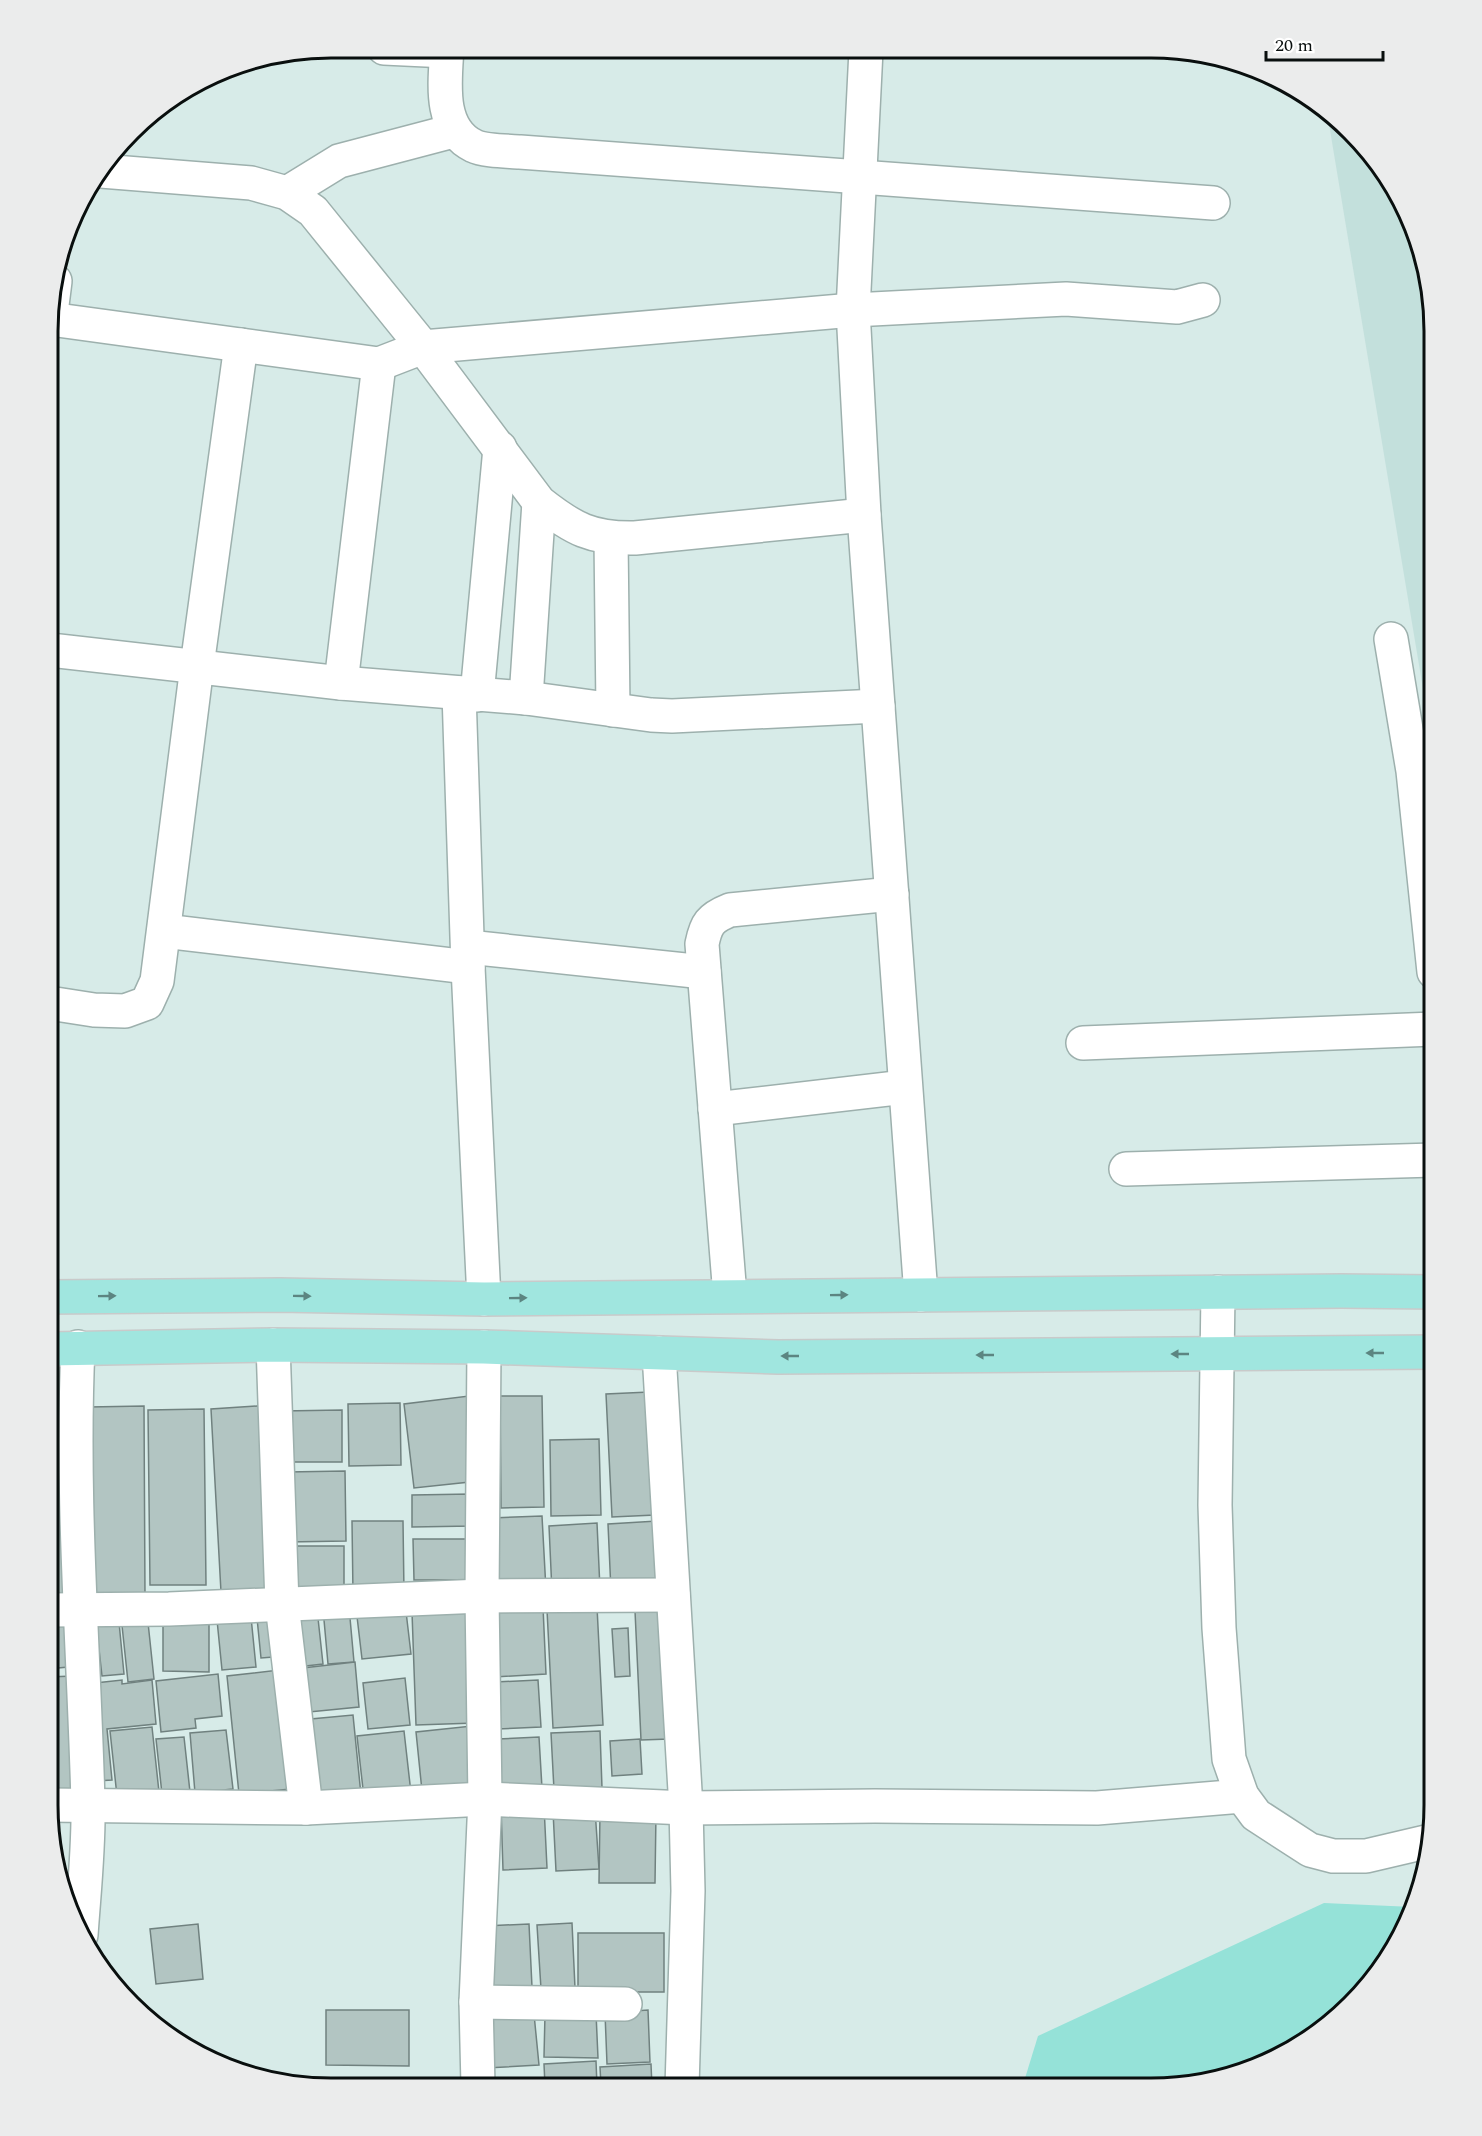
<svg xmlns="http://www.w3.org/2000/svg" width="1482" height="2136" font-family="Spectral,serif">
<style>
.built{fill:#c3e0dc}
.green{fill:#95e2d8}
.building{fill:#b2c5c2;stroke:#70817f;stroke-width:1.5}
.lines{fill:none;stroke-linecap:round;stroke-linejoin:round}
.minor-casing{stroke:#9db0ad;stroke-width:36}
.major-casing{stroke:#c9caca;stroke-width:36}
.minor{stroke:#fff;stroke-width:33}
.major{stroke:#a0e6df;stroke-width:33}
.oneway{fill:#5c8581}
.rim{fill:none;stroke:#090f0e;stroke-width:3}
</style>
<rect width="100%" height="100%" fill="#d7ebe8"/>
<polygon class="built" points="1327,112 1405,206 1434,331 1434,755"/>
<polygon class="green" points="1324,1903 1413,1907 1386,1962 1337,2018 1276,2059 1151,2088 1022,2088 1038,2036"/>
<g class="building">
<polygon points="649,1392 655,1515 612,1517 606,1394"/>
<polygon points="469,1396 479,1481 414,1488 404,1404"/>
<polygon points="500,1396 542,1396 544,1507 501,1508"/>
<polygon points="400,1403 401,1465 349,1466 348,1404"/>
<polygon points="271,1405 281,1589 221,1592 211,1409"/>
<polygon points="144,1406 145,1597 91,1598 89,1407"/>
<polygon points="204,1409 206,1585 150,1585 148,1410"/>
<polygon points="342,1410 342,1462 282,1462 282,1411"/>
<rect x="49" y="1413" width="12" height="52"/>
<polygon points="599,1439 601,1515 551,1516 550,1440"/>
<polygon points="49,1467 65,1467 66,1600 48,1601"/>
<polygon points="345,1471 346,1541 287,1542 287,1472"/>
<polygon points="471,1494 472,1526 412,1527 412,1495"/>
<polygon points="542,1516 546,1590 495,1593 491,1518"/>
<polygon points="352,1521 403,1521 404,1593 353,1594"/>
<polygon points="657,1521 660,1588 611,1591 608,1524"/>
<polygon points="597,1523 600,1589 552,1592 549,1526"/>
<polygon points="413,1539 468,1539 468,1580 414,1580"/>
<polygon points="296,1546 344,1546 344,1597 296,1598"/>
<polygon points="405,1603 411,1654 362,1659 356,1608"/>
<polygon points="280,1605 286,1656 261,1658 256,1608"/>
<polygon points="250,1607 256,1667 222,1670 216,1610"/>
<polygon points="349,1607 354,1662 328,1664 323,1609"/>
<polygon points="543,1607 546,1674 495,1677 492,1609"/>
<polygon points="597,1607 603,1725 553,1728 547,1610"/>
<polygon points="317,1609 323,1664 297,1667 291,1611"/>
<polygon points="471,1610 475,1723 416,1725 412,1612"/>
<polygon points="663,1610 669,1739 641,1740 635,1611"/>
<polygon points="118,1612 124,1674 102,1676 95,1614"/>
<polygon points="147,1613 154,1679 128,1682 121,1616"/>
<polygon points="64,1618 68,1667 48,1669 48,1620"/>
<polygon points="163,1623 209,1624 209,1672 163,1671"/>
<polygon points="628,1628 630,1676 615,1677 612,1629"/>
<polygon points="355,1662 359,1707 299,1713 294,1669"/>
<polygon points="279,1670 291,1789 239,1794 227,1676"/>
<polygon points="218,1674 222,1716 195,1719 196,1728 161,1732 156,1681"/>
<polygon points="73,1676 78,1792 48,1794 48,1677"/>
<polygon points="405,1678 410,1725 368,1729 363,1683"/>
<polygon points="122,1680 122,1684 152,1680 156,1724 107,1729 112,1780 96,1781 86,1684"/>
<polygon points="538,1680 541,1727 497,1729 495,1682"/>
<polygon points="353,1715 361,1795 308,1800 300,1720"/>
<polygon points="472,1726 478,1785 422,1791 416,1732"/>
<polygon points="152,1727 159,1792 117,1796 110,1731"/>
<polygon points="226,1730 233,1789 195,1793 190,1733"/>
<polygon points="404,1731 411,1793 364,1798 357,1736"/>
<polygon points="600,1731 602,1788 554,1790 551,1733"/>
<polygon points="184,1737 190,1792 162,1794 156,1739"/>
<polygon points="539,1737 542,1788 500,1791 497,1739"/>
<polygon points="640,1739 642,1774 612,1776 610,1741"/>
<polygon points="544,1806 547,1868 503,1870 501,1808"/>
<polygon points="595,1809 599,1869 556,1871 553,1811"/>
<polygon points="600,1812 656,1813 655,1883 599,1883"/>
<polygon points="572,1923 575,1988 541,1989 537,1925"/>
<polygon points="198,1924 203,1979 156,1984 150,1929"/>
<polygon points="529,1924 532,1987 489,1990 485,1926"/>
<rect x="578" y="1933" width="86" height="59"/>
<polygon points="484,2009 534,2014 539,2065 486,2068"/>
<polygon points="326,2010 409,2010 409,2066 326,2065"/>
<polygon points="648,2010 650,2062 607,2064 605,2013"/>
<polygon points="596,2013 598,2058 544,2057 545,2014"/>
<polygon points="596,2061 597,2086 545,2086 544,2064"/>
<polygon points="651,2064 652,2087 601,2086 600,2067"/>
</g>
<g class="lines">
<defs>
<g id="minor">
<polyline points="384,48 447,51"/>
<path d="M447 48C445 81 438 129 474 146 484 151 508 151 520 152L1213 203"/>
<polyline points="866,50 853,310 864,515 921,1295"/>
<path d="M101 171 251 183 287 193 313 211 423 347 539 502C573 529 592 539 635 538L864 515"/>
<polyline points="287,193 339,161 453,131"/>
<polyline points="50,319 379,364 423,347 853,310 1066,299 1177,307 1203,300"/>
<polyline points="50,321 55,281"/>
<polyline points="611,538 613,710"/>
<polyline points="1391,639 1413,771 1434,972"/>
<polyline points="50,650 341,683 526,698 651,715 672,716 878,706"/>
<polyline points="341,683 379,364"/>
<polyline points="459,693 468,967 484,1299"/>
<polyline points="477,695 500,448"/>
<polyline points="526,698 539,502"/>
<polyline points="164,931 468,967"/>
<polyline points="468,947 704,972"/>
<polyline points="49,1003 94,1010 125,1011 147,1003 157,981 197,666 241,345"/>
<polyline points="1083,1043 1434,1029"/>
<polyline points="715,1109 905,1087"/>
<polyline points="1126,1169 1434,1160"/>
<polyline points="1218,1292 1215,1505 1219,1628 1229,1759 1242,1796 1256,1815 1310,1850 1333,1856 1366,1856 1430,1841"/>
<path d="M730 1296 702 944C706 924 710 918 730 910L892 894"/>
<polyline points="273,1345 282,1604 306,1808"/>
<path d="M78 1347C71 1499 84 1651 88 1803 89 1847 84 1891 81 1935"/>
<polyline points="659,1353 686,1808 688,1891 682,2087"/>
<polyline points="48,1610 169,1609 482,1596 673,1595"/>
<polyline points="48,1805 306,1808 485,1799 686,1808 875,1806 1097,1808 1242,1796"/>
<polyline points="476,2002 625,2004"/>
<polyline points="478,2086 476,2002 485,1799 482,1596 484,1347"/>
</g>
<g id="major">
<polyline points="49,1297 280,1295 484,1299 1341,1291 1434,1292"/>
<polyline points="49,1349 273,1345 484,1347 778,1357 1434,1352"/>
</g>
</defs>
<use href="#minor" class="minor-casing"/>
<use href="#major" class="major-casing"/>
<use href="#minor" class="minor"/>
<use href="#major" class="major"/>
</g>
<defs><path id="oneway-solid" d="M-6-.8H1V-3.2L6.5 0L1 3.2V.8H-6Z" transform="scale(1.5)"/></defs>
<g class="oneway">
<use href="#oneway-solid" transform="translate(839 1295) rotate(-1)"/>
<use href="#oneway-solid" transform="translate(107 1296) rotate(-1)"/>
<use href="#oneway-solid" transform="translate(302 1296) rotate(1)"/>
<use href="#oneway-solid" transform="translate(518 1298) rotate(-1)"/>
<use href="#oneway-solid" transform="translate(1375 1353) rotate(180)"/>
<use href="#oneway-solid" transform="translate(1180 1354) rotate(180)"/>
<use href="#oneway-solid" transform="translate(985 1355) rotate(180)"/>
<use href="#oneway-solid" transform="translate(790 1356) rotate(180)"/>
</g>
<path d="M0 0H1482V2136H0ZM331 58H1151A273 273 0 0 1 1424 331V1805A273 273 0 0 1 1151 2078H331A273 273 0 0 1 58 1805V331A273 273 0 0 1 331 58Z" fill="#ebecec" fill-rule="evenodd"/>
<path class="rim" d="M331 58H1151A273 273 0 0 1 1424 331V1805A273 273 0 0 1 1151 2078H331A273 273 0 0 1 58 1805V331A273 273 0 0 1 331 58Z"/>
<path d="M1266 51v9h117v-9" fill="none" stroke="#090f0e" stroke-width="3"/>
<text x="1275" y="51" font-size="18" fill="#090f0e" stroke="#ffffff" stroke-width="4.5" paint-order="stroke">20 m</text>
</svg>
